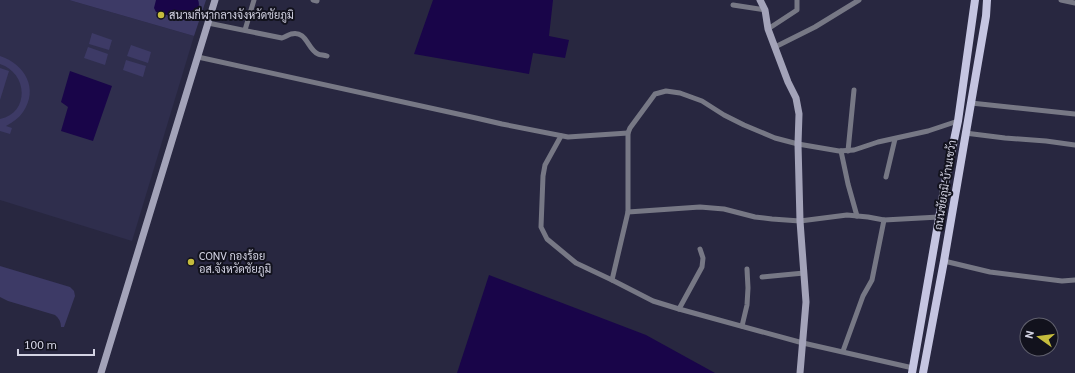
<svg xmlns="http://www.w3.org/2000/svg" width="1075" height="373" font-family="Georgia,Sarabun,serif">
<style>
.built{fill:#2f2e4d}
.green{fill:#3d3a66}
.water{fill:#190549}
.lines{fill:none;stroke-linecap:round;stroke-linejoin:round}
.street{stroke:#777885;stroke-width:5}
.secondary{stroke:#a3a3b9;stroke-width:7}
.primary{stroke:#c5c5e1;stroke-width:8}
.poi-dot{fill:#c5bc3d;stroke:#12121d;stroke-width:1.5}
.labels{text-anchor:middle;stroke-width:4;stroke-linejoin:round;paint-order:stroke}
.poi-label{font-size:11px;fill:#d3d3e3;stroke:#12121d;text-anchor:start}
.street-label{font-size:11px;fill:#d3d3e3;stroke:#12121d}
</style>
<rect width="100%" height="100%" fill="#282740"/>
<polygon class="built" points="0,0 69,0 194,36 132,241 0,200"/>
<g class="green">
<polygon points="69,0 206,0 194,36"/>
<polygon points="92,33 112,40 109,50 89,44"/>
<polygon points="131,45 151,52 148,63 127,56"/>
<polygon points="88,47 108,54 105,65 84,58"/>
<path d="M0 56C25 64 39 89 23 112 19 118 13 122 6 126L12 128 10 134 0 131V119C30 113 28 73 0 64Z"/>
<polygon points="126,60 146,66 143,77 123,70"/>
<polygon points="0,68 9,71 0,100"/>
<path d="M0 266 70 287 74 291 75 296 64 327H61C61 322 59 318 55 315L8 301 0 297Z"/>
</g>
<g class="water">
<path d="M156 0H198C201 7 196 19 188 21L156 12 154 8Z"/>
<polygon points="433,0 553,0 549,36 569,40 565,58 533,53 529,74 414,54"/>
<polygon points="70,71 112,86 93,141 61,131 68,107 61,102"/>
<polygon points="489,275 646,335 715,373 457,373"/>
</g>
<g class="lines">
<g class="street">
<polyline points="313,0 317,1"/>
<polyline points="1061,0 1075,3"/>
<polyline points="733,5 765,10"/>
<path d="M208 23 282 38C285 37 288 35 291 34 307 30 307 49 318 54 320 55 324 55 327 56"/>
<polyline points="768,29 797,10 797,0"/>
<polyline points="245,30 254,0"/>
<polyline points="775,47 815,27 859,0"/>
<polyline points="198,57 476,118 502,124 568,137 628,133"/>
<polyline points="971,103 1075,114"/>
<polyline points="965,133 1005,138 1046,141 1075,145"/>
<polyline points="561,136 545,165 543,176 541,227 547,239 576,263 612,280 653,301 679,309 803,343 913,368"/>
<polyline points="841,151 848,184 857,216"/>
<polyline points="848,151 854,90"/>
<polyline points="886,177 895,139"/>
<polyline points="628,212 700,207 724,209 755,217 772,219 800,221 847,215 868,217 884,220 939,217"/>
<polyline points="944,261 990,272 1062,281 1075,280"/>
<polyline points="762,277 804,273"/>
<polyline points="612,280 628,212 628,133 630,128 655,94 666,91 680,93 702,101 724,115 744,125 775,138 798,144 839,151 854,150 878,142 928,131 958,121"/>
<polyline points="679,309 702,267 703,258 700,249"/>
<polyline points="742,326 747,305 748,288 747,269"/>
<polyline points="843,351 863,296 872,280 884,220"/>
</g>
<g class="secondary">
<polyline points="760,0 765,10 768,29 788,82 796,98 799,114 798,144 800,221 806,302 800,373"/>
<polyline points="101,373 215,0"/>
</g>
<g class="primary">
<polyline points="912,373 946,178 958,121 975,0"/>
<polyline points="923,373 944,261 971,103 986,16 987,0"/>
</g>
</g>
<g class="poi-dot">
<circle cx="161" cy="15" r="4"/>
<circle cx="191" cy="262" r="4"/>
</g>
<g class="labels">
<g class="poi-label">
<text x="169" y="19">สนามกีฬากลางจังหวัดชัยภูมิ</text>
<text x="199" y="260">CONV กองร้อย<tspan x="199" dy="13">อส.จังหวัดชัยภูมิ</tspan></text>
</g>
<g class="street-label">
<text transform="translate(945 185) rotate(-81)" y="4">ถนนชัยภูมิ-บ้านเขว้า</text>
</g>
</g>
<g transform="translate(1039 337) rotate(284)"><circle r="19" fill="#12121d" stroke="#5f5f6c"/>
<path d="M0-3L7 15L0 10L-7 15Z" fill="#c5bc3d"/>
<text y="-6" font-size="11" font-weight="bold" text-anchor="middle" fill="#d3d3e3">N</text>
</g>
<path d="M18 349v6h76v-6" fill="none" stroke="#d3d3e3" stroke-width="2"/>
<text x="24" y="349" font-size="12" fill="#d3d3e3" stroke="#12121d" stroke-width="3" paint-order="stroke">100 m</text>
</svg>
